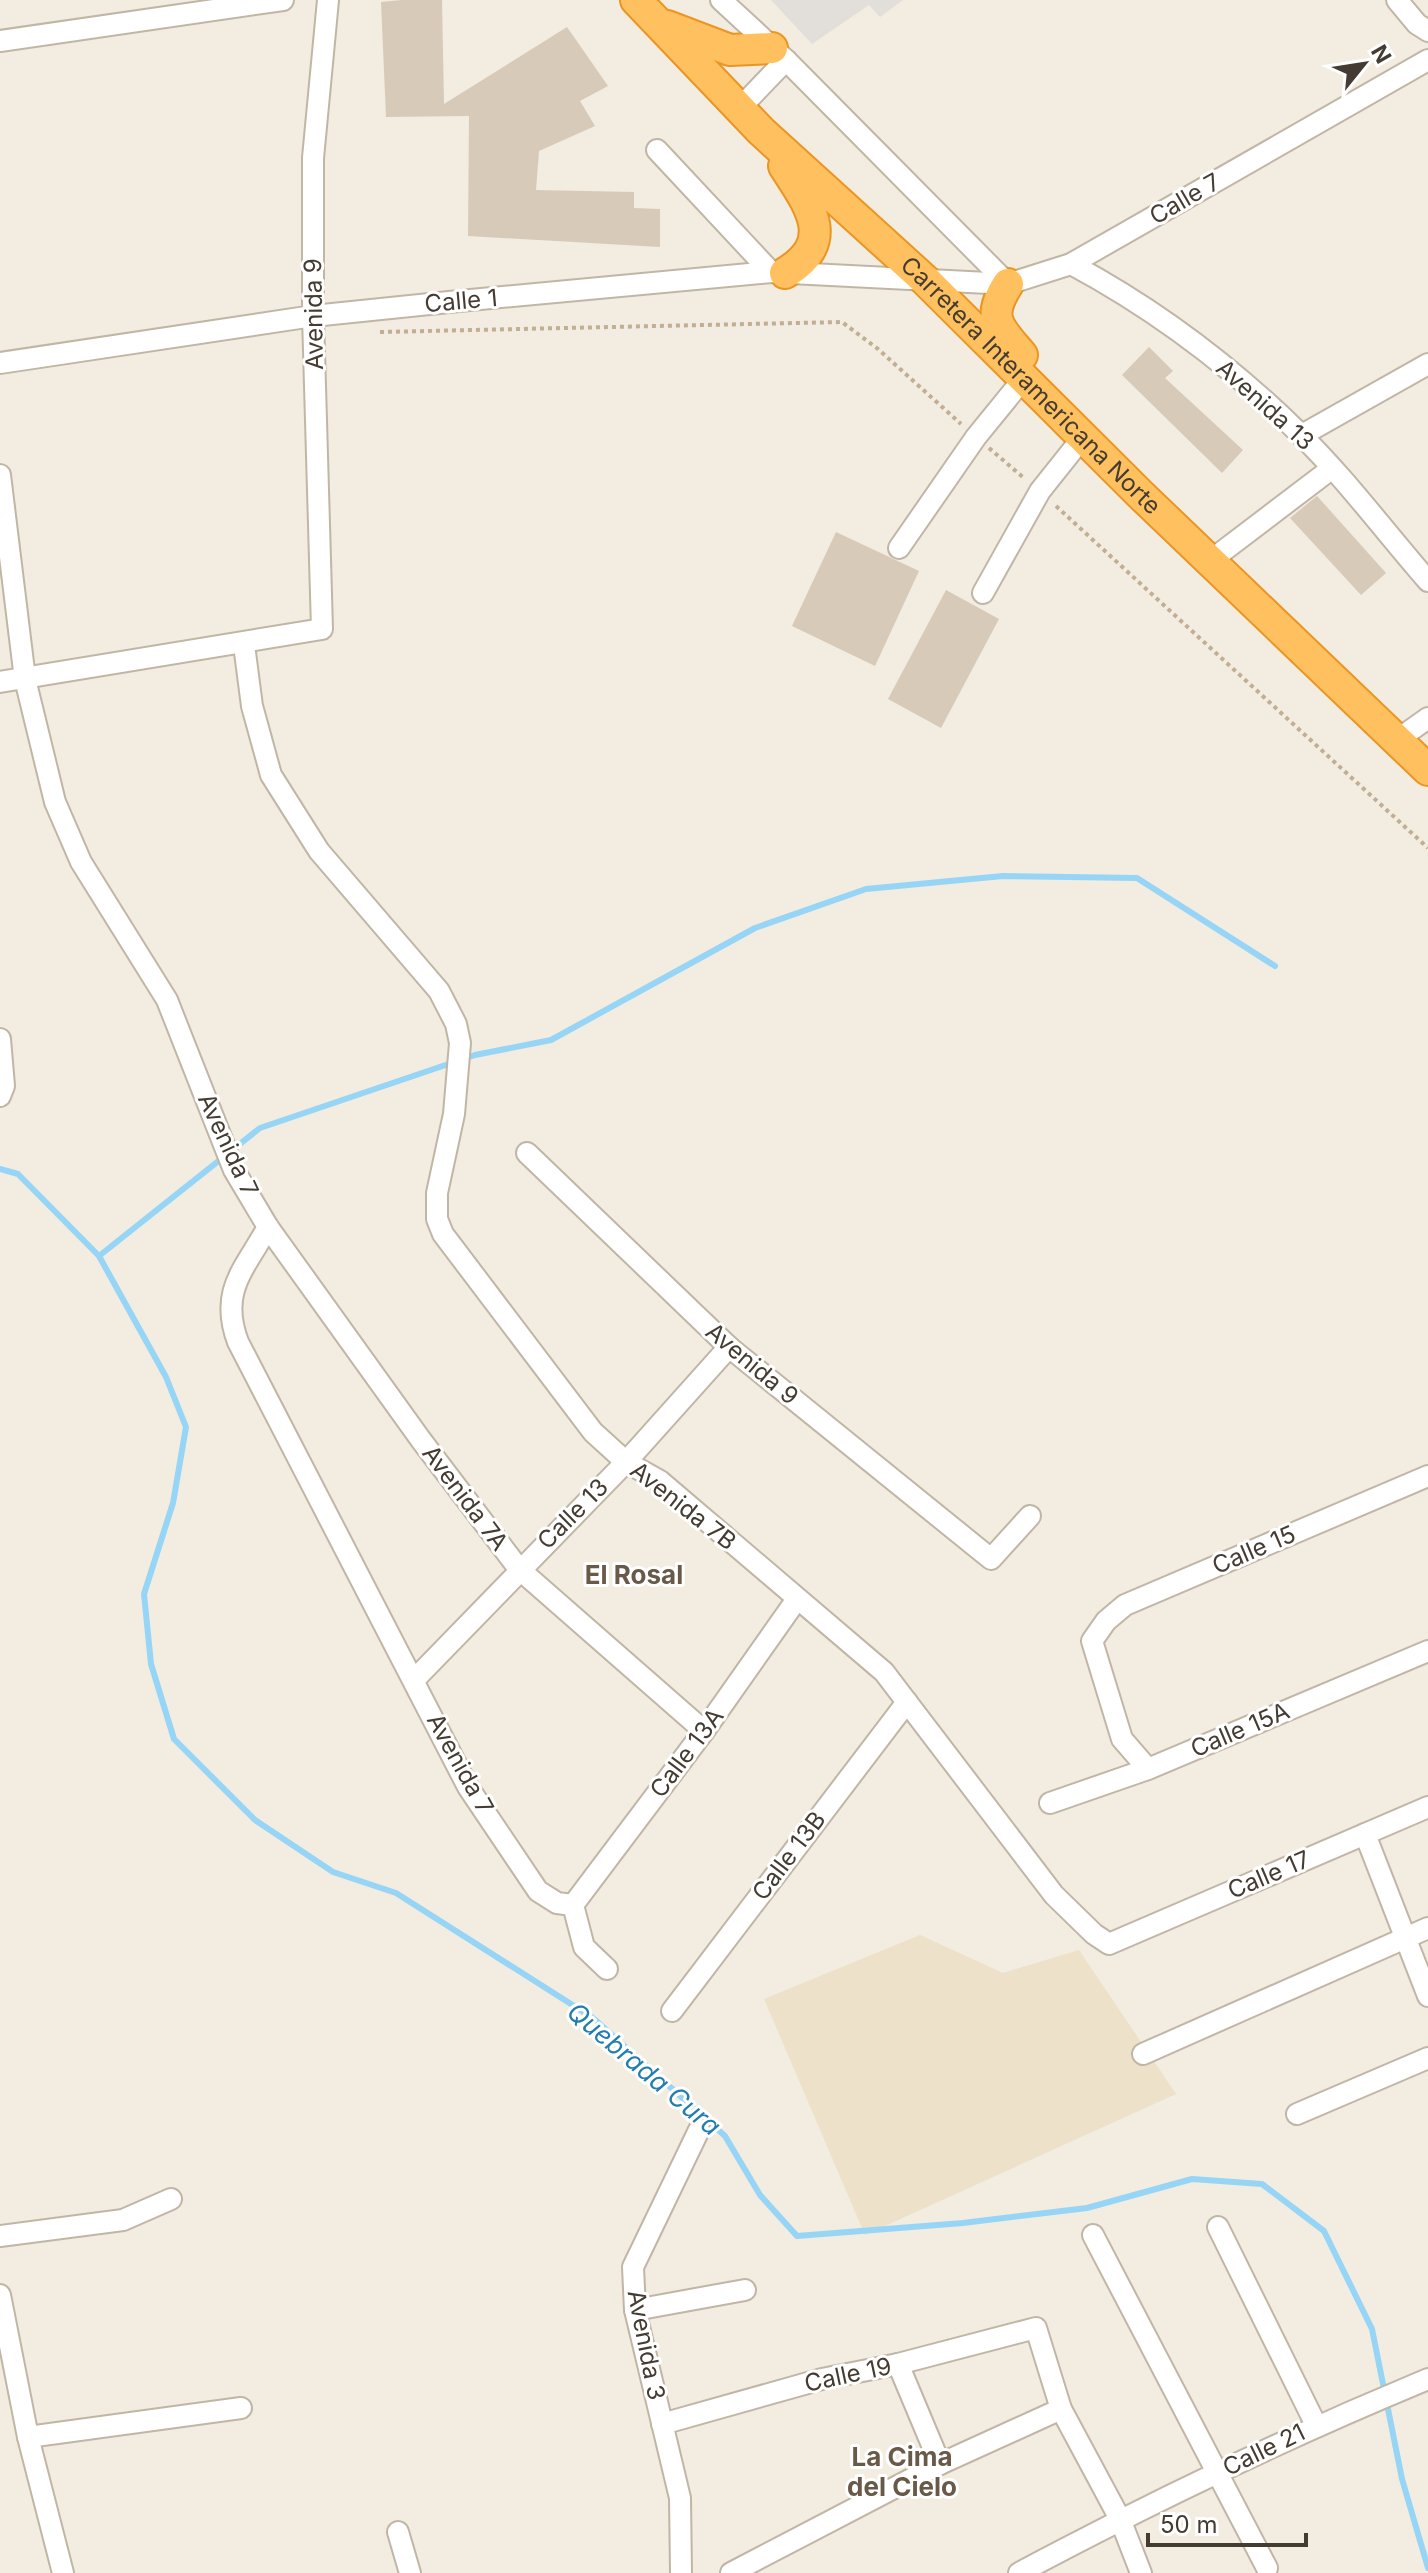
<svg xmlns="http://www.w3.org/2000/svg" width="1428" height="2573" font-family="Inter,sans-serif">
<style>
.education{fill:#ede1c9}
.parking{fill:#e2dfdb}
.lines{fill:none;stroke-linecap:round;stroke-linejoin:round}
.stream{stroke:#96d5f6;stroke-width:6}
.building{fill:#d8cab9}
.minor-casing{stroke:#c1b6a6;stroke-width:24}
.highway-casing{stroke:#eb9522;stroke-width:34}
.path{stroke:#c2ae93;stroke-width:4;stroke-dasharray:4 4;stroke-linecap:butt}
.minor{stroke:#fff;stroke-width:20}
.highway{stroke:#ffc15f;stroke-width:30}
.labels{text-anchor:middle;stroke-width:6;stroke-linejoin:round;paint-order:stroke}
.street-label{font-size:24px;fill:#443c32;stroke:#fff}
.neighbourhood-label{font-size:26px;font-weight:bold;fill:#685948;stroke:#fff}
.water-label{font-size:26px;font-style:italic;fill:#217cb0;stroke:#fff}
</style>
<rect width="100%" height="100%" fill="#f2ece1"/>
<polygon class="education" points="920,1935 1003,1973 1079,1950 1176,2094 865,2235 764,1999"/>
<polygon class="parking" points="771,0 903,0 880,17 869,5 812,44"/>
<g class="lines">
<g class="stream">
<polyline points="0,1169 18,1174 99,1256 166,1377 186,1427 173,1503 144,1594 151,1664 174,1739 255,1820 333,1872 396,1893 593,2018 725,2136 760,2195 797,2236 963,2223 1087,2208 1192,2179 1262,2184 1324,2231 1372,2329 1402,2479 1428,2568"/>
<polyline points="99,1256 260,1128 475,1055 551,1040 755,928 866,889 1003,876 1137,878 1275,966"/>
</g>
</g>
<g class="building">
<polygon points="402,0 442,0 444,104 567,27 608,86 580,101 595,126 539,151 536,190 634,192 634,208 660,209 660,247 468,236 469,116 386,117 381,2"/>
<polygon points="1149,347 1173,371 1165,378 1243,450 1222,473 1122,375"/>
<polygon points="1317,496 1386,573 1361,595 1290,518"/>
<polygon points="836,532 919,571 875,666 792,626"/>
<polygon points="946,590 999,619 941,728 888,699"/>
</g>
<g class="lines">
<defs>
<g id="minor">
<polyline points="721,0 786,60 1008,284"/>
<polyline points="1397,0 1417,24 1428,31"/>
<polyline points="0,41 283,0"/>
<polyline points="739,109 786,60"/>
<polyline points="657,150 771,272"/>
<path d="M1071 264C1155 309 1232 367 1300 434 1346 479 1386 533 1428 581"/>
<polyline points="0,363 313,316 449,302 771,272 1008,284 1071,264 1428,60"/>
<polyline points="1302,435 1428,364"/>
<polyline points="0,475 25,679 55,802 81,862 167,1000 234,1170 268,1227 421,1440 519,1569 704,1731"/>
<polyline points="899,548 976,437 1024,378"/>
<polyline points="1210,561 1331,469"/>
<polyline points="983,593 1040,491 1083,437"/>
<polyline points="244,645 252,706 271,775 319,851 439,991 456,1024 460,1043 454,1114 437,1193 437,1219 443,1234 593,1432 626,1462 660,1481 884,1672 1054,1895 1094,1934 1109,1944 1428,1807"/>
<polyline points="0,682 322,629 313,316 313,158 328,0"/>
<polyline points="1397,740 1428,718"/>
<polyline points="0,1039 4,1086 0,1096"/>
<polyline points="527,1153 729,1347 991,1559 1030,1516"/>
<path d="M268 1227C244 1270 219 1291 238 1342L468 1787 538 1891 557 1903 573 1905"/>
<polyline points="415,1679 626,1462 729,1347"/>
<polyline points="1148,1769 1122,1739 1092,1641 1106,1621 1125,1605 1428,1476"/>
<polyline points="1050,1803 1148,1769 1428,1651"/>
<polyline points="1365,1834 1428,1996"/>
<polyline points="573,1905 704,1731 797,1599"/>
<polyline points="573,1905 584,1947 607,1969"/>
<polyline points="672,2011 907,1702"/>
<polyline points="1143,2054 1428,1928"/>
<polyline points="1297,2114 1428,2058"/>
<polyline points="1218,2227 1316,2425"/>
<polyline points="1093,2235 1267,2568"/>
<polyline points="0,2236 123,2220 171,2199"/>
<polyline points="0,2295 28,2437 63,2573"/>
<polyline points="635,2310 745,2290"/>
<polyline points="898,2364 940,2464"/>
<polyline points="662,2424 822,2379 898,2364 1036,2328 1061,2409 1120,2519 1141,2573"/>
<polyline points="28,2437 241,2408"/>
<polyline points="398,2532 410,2573"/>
<polyline points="681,2573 680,2498 635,2310 633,2267 699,2130"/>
<polyline points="731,2573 940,2464 1061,2409"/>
<path d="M1019 2573C1152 2502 1288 2437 1428 2379"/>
</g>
<g id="highway">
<path id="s1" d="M636 0 761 131 925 280 1141 495 1428 770"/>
<polyline points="667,26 730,50 772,48"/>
<path d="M784 166C809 205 838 241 785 273"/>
<path d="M1008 284C986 318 998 327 1022 355"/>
</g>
</defs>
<use href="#minor" class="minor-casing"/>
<use href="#highway" class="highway-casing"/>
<g class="path">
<polyline points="380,332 842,322 878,349 961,424"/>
<polyline points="989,448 1025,479"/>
<polyline points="1056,506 1428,848"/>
</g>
<use href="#minor" class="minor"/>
<use href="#highway" class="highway"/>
</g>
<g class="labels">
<g class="street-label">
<text transform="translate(1185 199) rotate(-30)" y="8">Calle 7</text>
<text transform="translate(461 301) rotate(-5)" y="8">Calle 1</text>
<text transform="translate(314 314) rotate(-91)" y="8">Avenida 9</text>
<text dy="8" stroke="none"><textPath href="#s1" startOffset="552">Carretera Interamericana Norte</textPath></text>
<text transform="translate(1265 405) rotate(42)" y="8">Avenida 13</text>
<text transform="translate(228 1145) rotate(65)" y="8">Avenida 7</text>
<text transform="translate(752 1364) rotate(40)" y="8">Avenida 9</text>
<text transform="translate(465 1498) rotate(53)" y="8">Avenida 7A</text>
<text transform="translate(683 1506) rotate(38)" y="8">Avenida 7B</text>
<text transform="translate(573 1514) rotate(-45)" y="8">Calle 13</text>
<text transform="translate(1254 1550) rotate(-23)" y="8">Calle 15</text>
<text transform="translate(1240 1730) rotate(-23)" y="8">Calle 15A</text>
<text transform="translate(687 1753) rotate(-53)" y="8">Calle 13A</text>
<text transform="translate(460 1764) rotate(61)" y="8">Avenida 7</text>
<text transform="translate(789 1856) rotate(-53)" y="8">Calle 13B</text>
<text transform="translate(1269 1875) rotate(-23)" y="8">Calle 17</text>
<text transform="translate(646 2345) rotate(79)" y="8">Avenida 3</text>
<text transform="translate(848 2375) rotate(-12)" y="8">Calle 19</text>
<text transform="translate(1264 2450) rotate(-26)" y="8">Calle 21</text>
</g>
<g class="neighbourhood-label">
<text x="634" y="1584">El Rosal</text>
<text x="902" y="2466">La Cima<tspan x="902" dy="30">del Cielo</tspan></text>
</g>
<g class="water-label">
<text transform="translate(644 2069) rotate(40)" y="9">Quebrada Cura</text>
</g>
</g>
<g transform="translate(1364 64) rotate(60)" stroke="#ffffff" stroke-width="6" paint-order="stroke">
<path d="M0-6L14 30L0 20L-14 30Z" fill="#443c32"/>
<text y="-12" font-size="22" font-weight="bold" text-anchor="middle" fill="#443c32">N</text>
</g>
<path d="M1148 2533v12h158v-12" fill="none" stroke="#443c32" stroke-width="4"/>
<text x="1160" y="2533" font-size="24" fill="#443c32" stroke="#ffffff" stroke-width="6" paint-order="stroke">50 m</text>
</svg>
